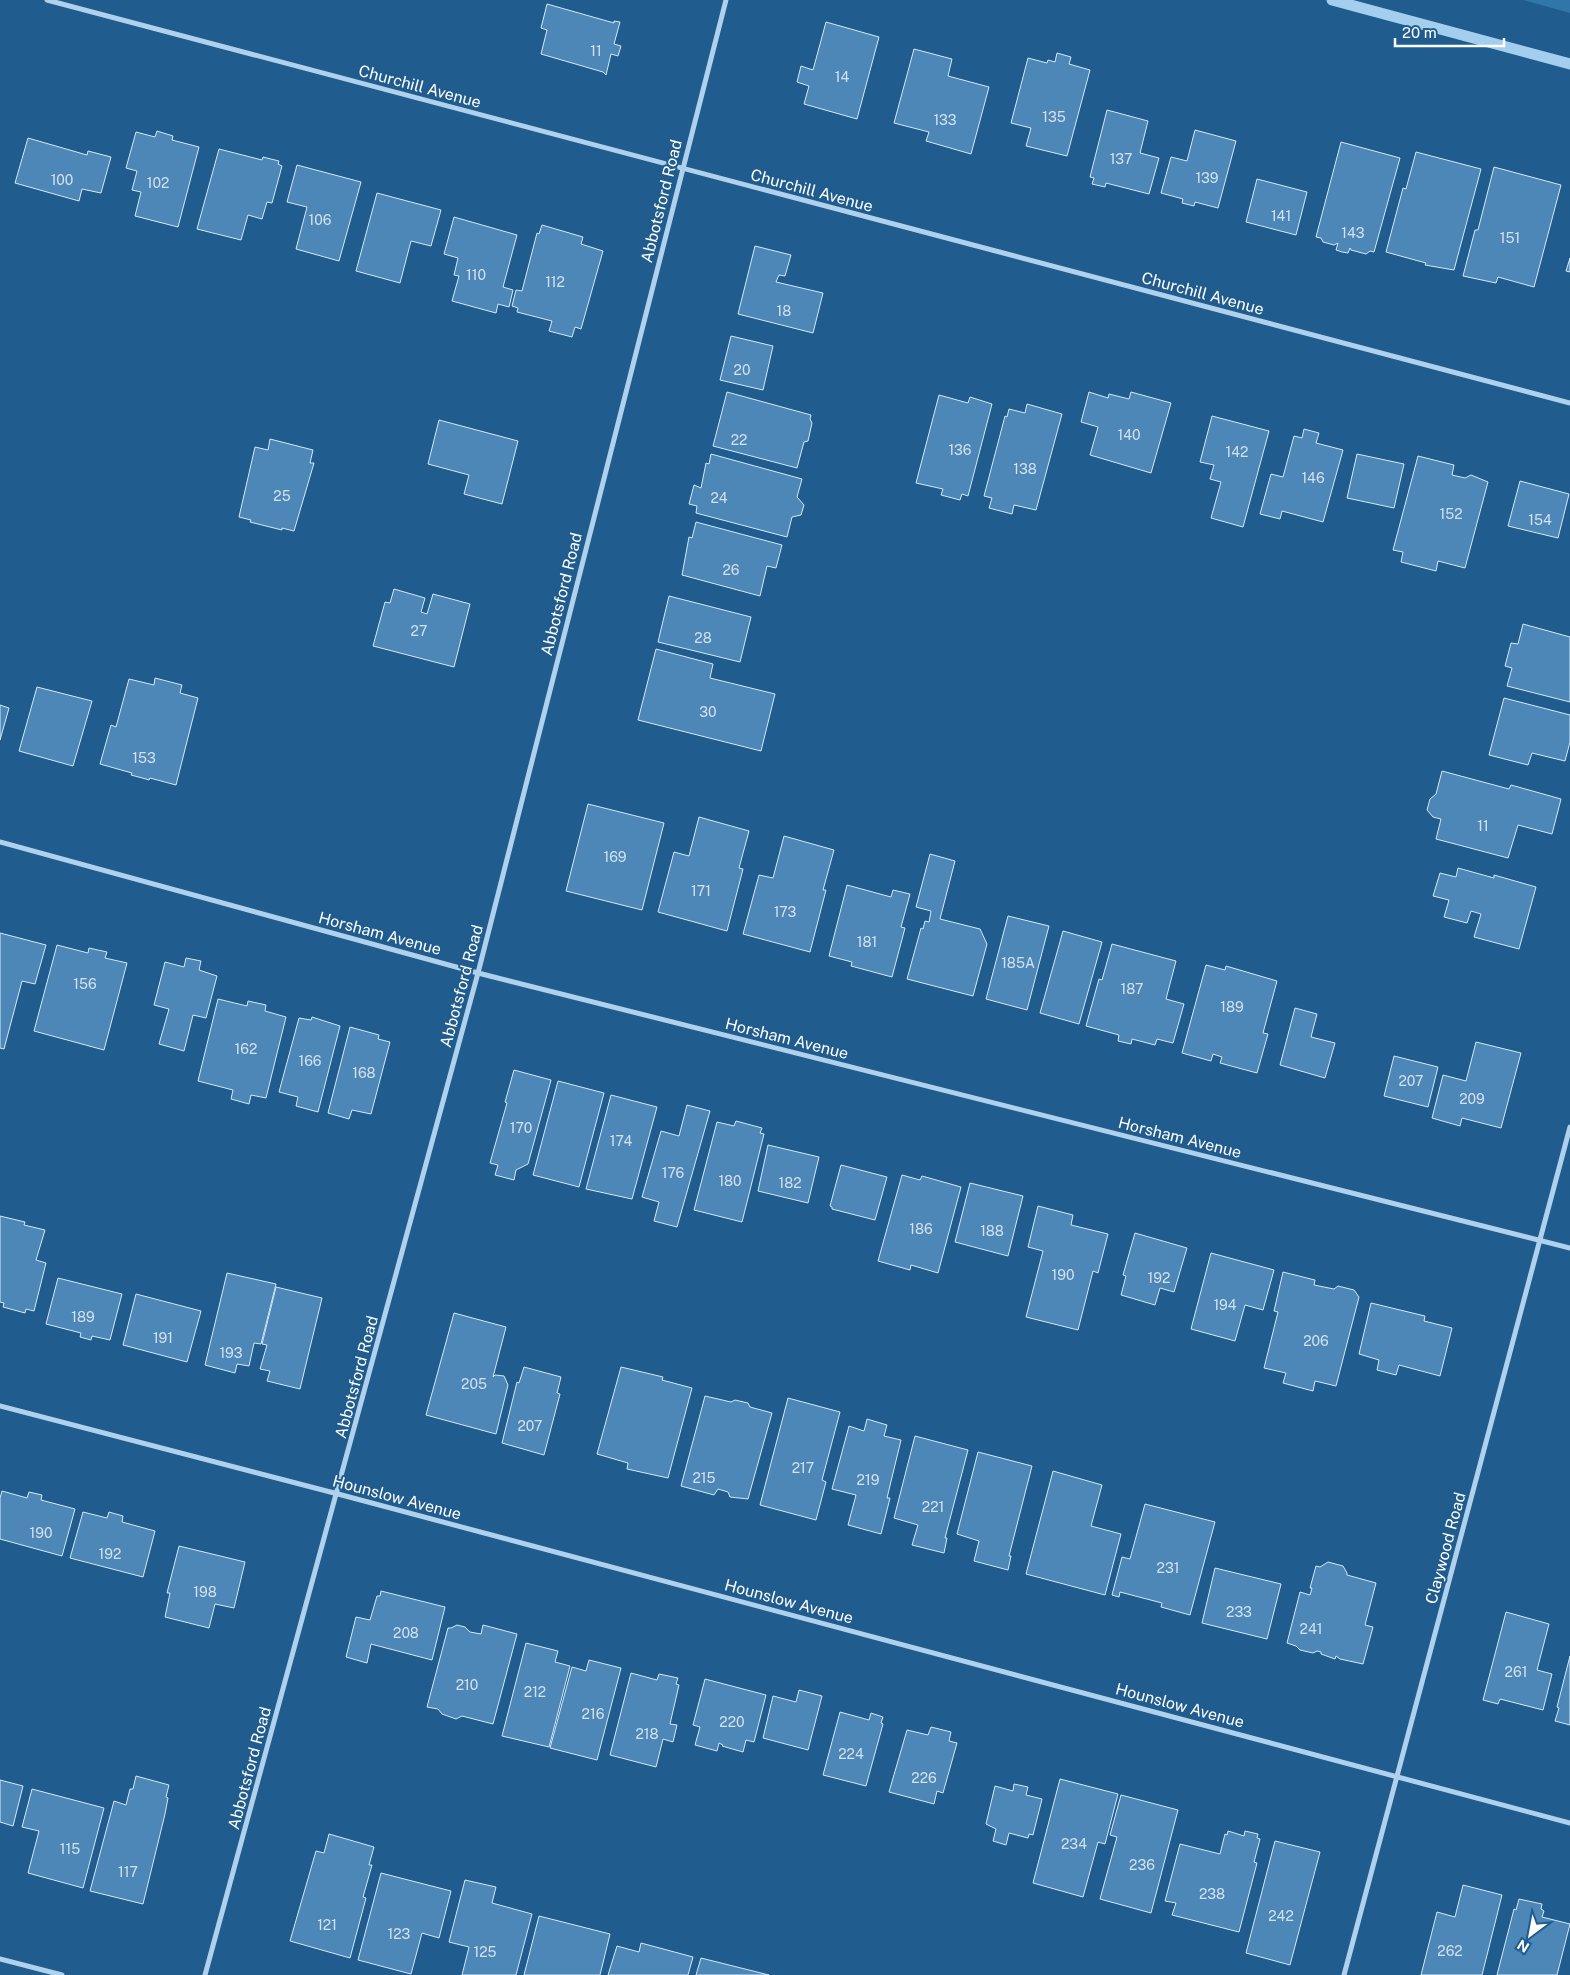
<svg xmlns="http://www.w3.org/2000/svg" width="1570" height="1975" font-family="'Public Sans',sans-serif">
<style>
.green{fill:#3175a9}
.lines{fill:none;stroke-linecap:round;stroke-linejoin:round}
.stream{stroke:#a3ceed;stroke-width:11}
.building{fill:#4d87b7;stroke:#d4e9f9}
.minor{stroke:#afd1ec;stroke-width:5}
.labels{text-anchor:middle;stroke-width:4;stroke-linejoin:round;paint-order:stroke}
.number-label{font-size:14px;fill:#d2e1ed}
.street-label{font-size:16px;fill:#fff;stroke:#205c8e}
</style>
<rect width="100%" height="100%" fill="#205c8e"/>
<polygon class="green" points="1523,0 1570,0 1570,13"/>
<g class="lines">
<polyline class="stream" points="1332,0 1570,64"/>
</g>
<g class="building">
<polygon points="547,4 614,23 614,21 620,22 614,44 621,46 618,56 611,54 606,75 603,72 541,54 547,30 541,28"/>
<polygon points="826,22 879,37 857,119 804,104 809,86 797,82 801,66 813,70"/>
<polygon points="914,49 952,59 948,76 989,87 971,154 926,141 929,132 894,123"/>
<polygon points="1057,53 1071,57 1069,64 1090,70 1067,156 1026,146 1031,128 1011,123 1028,58 1047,63 1048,60 1055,62"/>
<polygon points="1107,110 1148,121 1140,153 1159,158 1149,194 1106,183 1105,187 1092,184 1094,178 1090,177"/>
<polygon points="1195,130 1236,141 1218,208 1195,202 1194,206 1182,203 1183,199 1161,193 1171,157 1187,161"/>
<polygon points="157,131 173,136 172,140 199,147 178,227 135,216 141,192 132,190 137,171 126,168 136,132 155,137"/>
<polygon points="28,138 87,155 88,151 111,157 101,193 82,189 79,201 15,183"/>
<polygon points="1341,142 1400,158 1374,252 1370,251 1366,254 1351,250 1350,248 1348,253 1342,252 1336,250 1338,243 1334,245 1323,242 1321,238 1316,237"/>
<polygon points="219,149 262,160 263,157 279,161 278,164 282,166 272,203 267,202 262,219 248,215 241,240 197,229"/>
<polygon points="1416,152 1481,169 1454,270 1425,265 1426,263 1386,252 1403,188 1406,189"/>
<polygon points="297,165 361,182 339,261 296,249 307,207 287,202"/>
<polygon points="1494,167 1561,185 1534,287 1498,277 1496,283 1463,276 1475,230 1478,230"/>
<polygon points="1257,179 1307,192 1296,235 1246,222"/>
<polygon points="377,193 441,210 431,246 411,241 400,283 356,271"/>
<polygon points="454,217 517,235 503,287 513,290 509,307 498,304 496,313 452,301 459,276 454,275 458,258 444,254"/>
<polygon points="542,225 583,237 581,244 603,251 581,329 575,327 572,337 549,331 552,321 517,312 518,308 512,306 516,290 522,291 537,233 539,234"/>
<polygon points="755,246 791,255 785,276 779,275 776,282 823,293 813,333 738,314"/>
<polygon points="1570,258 1570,272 1566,271"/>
<polygon points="731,336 773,346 763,390 720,380"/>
<polygon points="727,392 811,415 810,419 812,423 808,441 804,442 797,468 713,446"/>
<polygon points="1089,392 1108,398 1109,394 1129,399 1131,392 1171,403 1151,473 1090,455 1098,427 1081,422"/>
<polygon points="939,395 968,403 970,397 992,404 968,496 962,494 960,500 941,495 943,489 916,483"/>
<polygon points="1027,404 1062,414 1036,510 1014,505 1012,514 989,508 992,498 984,496 1005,416 1007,417 1009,409 1025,413"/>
<polygon points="1212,416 1269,431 1243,527 1211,518 1221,482 1210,479 1214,465 1200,462"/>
<polygon points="439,420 518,441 502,504 464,494 469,475 428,464"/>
<polygon points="1304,429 1319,433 1316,443 1343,450 1323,522 1282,511 1280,519 1260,514 1271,474 1283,477 1294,436 1302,438"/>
<polygon points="270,439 313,450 310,463 314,463 294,531 282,528 282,530 250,522 251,520 239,517 255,447 268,450"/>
<polygon points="711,454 802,479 797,497 804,505 801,515 792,517 787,537 696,513 697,506 689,504 694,485 701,488 706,463 709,464"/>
<polygon points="1357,454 1404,464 1394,508 1347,498"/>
<polygon points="1418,456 1454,465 1452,475 1465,478 1471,475 1488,482 1465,568 1438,561 1436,571 1401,562 1403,552 1393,550"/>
<polygon points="1520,481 1569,494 1558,538 1508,526"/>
<polygon points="696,522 782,545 776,568 767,566 760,596 682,575 689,537 692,538"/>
<polygon points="394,589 425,598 421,612 427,614 433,594 470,604 454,667 373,646 385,602 390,603"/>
<polygon points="669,596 751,617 740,662 658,642"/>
<polygon points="1523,624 1570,637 1570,702 1507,686 1512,668 1505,666 1511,643 1518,644"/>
<polygon points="656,649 713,664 710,678 775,694 761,751 638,720"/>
<polygon points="155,678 182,685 180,693 198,698 176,785 150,778 149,780 146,779 131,775 132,773 100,764 111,725 116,727 129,679 154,685"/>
<polygon points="37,687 92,701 73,766 19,751"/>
<polygon points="1504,698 1570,715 1570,742 1565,761 1532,753 1528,765 1489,755"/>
<polygon points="0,705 9,708 0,740"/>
<polygon points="1442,771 1509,789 1511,785 1561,799 1552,834 1518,825 1508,858 1436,839 1441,819 1433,817 1427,810 1430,799 1436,794"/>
<polygon points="588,804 664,823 642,910 566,891"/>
<polygon points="699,817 749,831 739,868 743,869 727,931 658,912 674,852 689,856"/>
<polygon points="784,836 834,850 823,890 826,890 810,952 743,934 759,875 773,878"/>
<polygon points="930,854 955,861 940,919 980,929 987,944 973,996 907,979 921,928 923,929 925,921 929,922 931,911 916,907"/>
<polygon points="1458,868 1494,878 1494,875 1536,887 1519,949 1474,937 1481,914 1471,911 1467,923 1444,917 1449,900 1433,896 1440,873 1456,877"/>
<polygon points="847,885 891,897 893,890 910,894 901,927 905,928 892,977 851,966 852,962 829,956"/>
<polygon points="1008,916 1049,926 1027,1010 986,999"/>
<polygon points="1063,931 1102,942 1079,1024 1040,1013"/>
<polygon points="0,933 46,945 35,984 22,981 4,1049 0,1048"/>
<polygon points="1112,944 1176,961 1166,999 1184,1004 1173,1043 1157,1039 1155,1045 1132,1039 1131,1044 1118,1041 1119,1035 1086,1026 1099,979 1102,980"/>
<polygon points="57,945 88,953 89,948 107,952 105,958 127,963 104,1050 34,1031"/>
<polygon points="186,958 201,961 199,970 217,976 206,1018 193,1015 184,1051 159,1044 169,1009 154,1005 165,962 184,967"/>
<polygon points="1206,965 1225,970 1226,966 1277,981 1263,1033 1268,1034 1257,1073 1220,1063 1222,1057 1213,1054 1211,1061 1182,1053"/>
<polygon points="218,999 247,1006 248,1001 266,1005 265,1011 286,1017 266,1098 251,1095 249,1104 231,1099 233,1090 198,1081"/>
<polygon points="1295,1008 1317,1014 1311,1037 1335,1043 1325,1078 1280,1065"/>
<polygon points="312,1017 340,1026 318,1112 296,1106 298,1097 279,1092 299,1018 311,1020"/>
<polygon points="350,1027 379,1035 378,1039 390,1042 371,1114 352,1110 349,1119 328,1113"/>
<polygon points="1476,1042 1521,1053 1501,1128 1462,1118 1460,1126 1432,1118 1443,1075 1466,1081"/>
<polygon points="1394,1056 1438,1067 1428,1107 1384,1096"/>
<polygon points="514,1070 551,1080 528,1164 516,1170 514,1180 495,1175 498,1165 490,1163 507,1103 505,1102"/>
<polygon points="558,1081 604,1093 579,1187 533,1175"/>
<polygon points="611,1095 657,1107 632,1199 586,1189"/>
<polygon points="687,1105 710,1111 677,1227 654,1221 659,1202 642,1197 661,1131 679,1136"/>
<polygon points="736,1121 762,1128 760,1133 764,1134 742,1222 694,1210 717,1122 734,1126"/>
<polygon points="768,1145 819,1157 808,1203 758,1191"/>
<polygon points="841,1165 887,1177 875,1220 832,1209 832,1207 830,1206"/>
<polygon points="902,1175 920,1180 922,1176 961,1187 938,1273 911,1265 910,1270 878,1261"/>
<polygon points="970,1183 1023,1196 1008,1256 955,1242"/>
<polygon points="1038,1206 1073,1215 1071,1225 1108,1234 1098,1273 1093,1271 1078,1330 1026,1317 1043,1251 1028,1247"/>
<polygon points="0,1216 25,1222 24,1225 45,1230 36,1260 46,1263 34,1311 26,1309 25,1313 3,1307 4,1303 0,1302"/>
<polygon points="1135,1233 1187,1248 1174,1292 1160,1288 1155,1305 1121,1295 1126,1276 1123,1275"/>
<polygon points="1211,1253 1274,1270 1263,1310 1245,1305 1235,1341 1191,1329"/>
<polygon points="1283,1272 1315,1280 1314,1285 1334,1289 1338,1286 1354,1290 1359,1297 1336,1386 1315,1381 1313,1391 1283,1383 1286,1373 1264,1368 1278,1312 1274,1311"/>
<polygon points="227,1273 276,1284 261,1344 254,1343 249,1366 237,1364 235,1373 205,1365"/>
<polygon points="58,1278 122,1294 110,1340 92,1336 91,1340 80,1337 81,1333 46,1324"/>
<polygon points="276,1287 322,1298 300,1389 267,1381 270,1371 260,1369 267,1345 262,1344"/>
<polygon points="136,1294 201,1311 187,1362 123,1345"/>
<polygon points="1371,1303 1425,1316 1424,1321 1452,1328 1440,1376 1399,1365 1396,1375 1377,1370 1379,1360 1359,1354"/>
<polygon points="454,1313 506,1327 493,1377 495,1375 504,1376 508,1385 496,1434 426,1415"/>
<polygon points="524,1367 561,1377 557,1393 560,1394 544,1455 502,1443 517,1382 519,1383"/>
<polygon points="621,1367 663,1377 662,1380 692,1388 668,1478 627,1469 628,1463 597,1454"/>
<polygon points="705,1396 731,1402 735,1400 748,1403 750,1407 772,1413 748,1499 730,1497 728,1492 718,1489 714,1495 681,1486"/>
<polygon points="788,1398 840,1412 822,1480 826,1482 816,1520 760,1505"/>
<polygon points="867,1419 887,1425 884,1436 901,1440 887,1498 890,1498 881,1534 848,1525 856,1495 832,1489 849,1426 864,1431"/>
<polygon points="915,1436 968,1450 945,1538 947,1538 944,1553 912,1545 918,1525 894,1518"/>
<polygon points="978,1452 1032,1466 1009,1556 1011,1556 1008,1570 974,1561 979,1541 957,1534"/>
<polygon points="1053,1471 1102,1485 1091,1526 1121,1534 1105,1595 1026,1574"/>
<polygon points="2,1491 27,1498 29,1492 42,1495 41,1500 75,1509 62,1556 0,1539 0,1498"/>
<polygon points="1145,1504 1215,1522 1190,1615 1161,1607 1162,1603 1120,1592 1119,1597 1112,1595 1122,1557 1130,1559"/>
<polygon points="83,1512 107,1518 109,1512 123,1516 122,1522 155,1531 143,1577 70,1558"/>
<polygon points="179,1546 245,1562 234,1608 215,1604 209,1628 165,1617 170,1593 167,1593"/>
<polygon points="1328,1562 1343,1566 1347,1573 1347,1575 1376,1583 1365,1625 1373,1627 1363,1664 1340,1659 1336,1656 1335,1659 1321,1654 1321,1652 1317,1651 1313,1653 1300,1650 1296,1646 1287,1643 1300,1592 1310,1595 1312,1588 1310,1588 1316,1566 1320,1567"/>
<polygon points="1215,1568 1281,1584 1267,1639 1202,1623"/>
<polygon points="381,1591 445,1607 432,1660 371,1644 367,1663 346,1657 356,1617 370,1620 377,1596 380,1596"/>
<polygon points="1506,1612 1549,1624 1537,1670 1552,1674 1543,1710 1500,1699 1498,1704 1483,1700"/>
<polygon points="457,1625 465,1627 470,1632 481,1634 483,1625 517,1634 493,1724 462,1716 456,1719 442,1714 438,1709 427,1707 448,1628 451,1628"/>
<polygon points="526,1643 558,1651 555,1662 570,1666 549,1747 502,1736"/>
<polygon points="1570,1656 1570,1725 1555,1721 1559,1708 1557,1707"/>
<polygon points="589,1660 621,1668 597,1760 550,1748 572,1667 586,1671"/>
<polygon points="631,1673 657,1680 659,1674 678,1678 676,1684 679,1685 670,1724 677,1725 673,1742 663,1739 656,1767 610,1755"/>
<polygon points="705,1679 766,1695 754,1742 746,1740 743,1752 722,1746 723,1745 719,1743 717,1751 695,1745 700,1727 693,1725"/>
<polygon points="799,1690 822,1696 808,1750 763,1738 773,1696 796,1702"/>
<polygon points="840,1712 869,1720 871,1713 883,1717 881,1723 883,1724 866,1786 823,1775"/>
<polygon points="931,1727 951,1732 949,1741 957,1743 943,1793 937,1791 934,1804 889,1792 907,1730 928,1735"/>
<polygon points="136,1776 169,1785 166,1797 168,1798 165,1814 143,1904 90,1891 114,1801 126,1805 130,1789 133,1789"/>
<polygon points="1060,1779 1118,1794 1105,1844 1098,1842 1083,1897 1033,1883"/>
<polygon points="0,1780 23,1786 13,1826 0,1822"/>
<polygon points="1014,1784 1028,1787 1026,1795 1042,1799 1033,1835 1029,1834 1028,1838 1009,1833 1006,1845 993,1841 996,1829 986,1824 995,1786 1013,1791"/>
<polygon points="32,1789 104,1808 83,1888 28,1873 39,1831 22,1827"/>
<polygon points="1121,1795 1178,1810 1151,1913 1100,1899 1117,1837 1110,1835"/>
<polygon points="1228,1831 1244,1836 1245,1831 1258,1834 1257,1838 1260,1839 1254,1862 1257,1863 1239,1932 1172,1915 1176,1903 1165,1901 1180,1844 1220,1854 1225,1834 1227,1835"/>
<polygon points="329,1834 374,1847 369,1865 372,1865 363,1897 366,1898 350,1958 290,1941 316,1851 324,1853"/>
<polygon points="1275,1841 1320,1852 1290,1965 1246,1953"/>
<polygon points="381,1873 451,1891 439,1938 422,1933 411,1974 358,1960"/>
<polygon points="465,1880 496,1887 492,1903 532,1914 516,1975 462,1975 469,1947 449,1942"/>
<polygon points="1463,1885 1502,1895 1482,1975 1421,1975 1437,1912 1455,1917"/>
<polygon points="1519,1899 1542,1904 1541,1909 1544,1911 1542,1917 1570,1924 1557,1975 1497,1975 1514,1909 1516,1910"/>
<polygon points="539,1916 610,1934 600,1975 524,1975"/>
<polygon points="641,1943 693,1957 688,1975 608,1975 617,1946 639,1952"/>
<polygon points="701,1958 769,1975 696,1975"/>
</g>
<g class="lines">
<g class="minor">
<polyline points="47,0 1570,403"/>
<polyline points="0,842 478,973 1570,1248"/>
<polyline points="0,1406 338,1494 1570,1823"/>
<polyline points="0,1959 62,1975"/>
<polyline points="205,1975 478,973 726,0"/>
<polyline points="1344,1975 1570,1127"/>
</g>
</g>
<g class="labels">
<g class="number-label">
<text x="596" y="56">11</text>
<text x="842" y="82">14</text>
<text x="1054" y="122">135</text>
<text x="945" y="125">133</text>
<text x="1121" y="164">137</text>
<text x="1207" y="183">139</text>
<text x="62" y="185">100</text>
<text x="158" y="188">102</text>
<text x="1281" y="221">141</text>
<text x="320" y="225">106</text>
<text x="1353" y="238">143</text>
<text x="1510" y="243">151</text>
<text x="476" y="280">110</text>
<text x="555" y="287">112</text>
<text x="784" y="316">18</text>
<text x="742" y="375">20</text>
<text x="1129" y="440">140</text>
<text x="739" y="445">22</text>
<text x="960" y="455">136</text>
<text x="1237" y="457">142</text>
<text x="1025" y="474">138</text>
<text x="1313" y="483">146</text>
<text x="282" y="501">25</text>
<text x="719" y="503">24</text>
<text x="1451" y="519">152</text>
<text x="1540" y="525">154</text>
<text x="731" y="575">26</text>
<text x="419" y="636">27</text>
<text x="703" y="643">28</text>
<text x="708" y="717">30</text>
<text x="144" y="763">153</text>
<text x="1483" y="831">11</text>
<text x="615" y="862">169</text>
<text x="701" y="896">171</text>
<text x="785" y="917">173</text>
<text x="867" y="947">181</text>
<text x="1018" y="968">185A</text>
<text x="85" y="989">156</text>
<text x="1132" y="994">187</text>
<text x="1232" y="1012">189</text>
<text x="246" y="1054">162</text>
<text x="310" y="1066">166</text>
<text x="364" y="1078">168</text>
<text x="1411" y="1086">207</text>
<text x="1472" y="1104">209</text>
<text x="521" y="1133">170</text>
<text x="621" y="1146">174</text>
<text x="673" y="1178">176</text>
<text x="730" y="1186">180</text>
<text x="790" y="1188">182</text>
<text x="921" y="1234">186</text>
<text x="992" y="1236">188</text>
<text x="1063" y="1280">190</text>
<text x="1159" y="1283">192</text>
<text x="1225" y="1310">194</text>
<text x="83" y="1322">189</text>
<text x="163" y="1343">191</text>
<text x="1316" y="1346">206</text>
<text x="231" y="1358">193</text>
<text x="474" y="1389">205</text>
<text x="530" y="1431">207</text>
<text x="803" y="1473">217</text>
<text x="704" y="1483">215</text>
<text x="868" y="1485">219</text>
<text x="933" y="1512">221</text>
<text x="41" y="1538">190</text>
<text x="110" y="1559">192</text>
<text x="1168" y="1573">231</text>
<text x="205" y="1597">198</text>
<text x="1239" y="1617">233</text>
<text x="1311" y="1634">241</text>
<text x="406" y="1638">208</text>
<text x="1516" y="1677">261</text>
<text x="467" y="1690">210</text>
<text x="535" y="1697">212</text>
<text x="593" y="1719">216</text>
<text x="732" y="1727">220</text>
<text x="647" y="1739">218</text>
<text x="851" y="1759">224</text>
<text x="924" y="1783">226</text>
<text x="1074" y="1849">234</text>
<text x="70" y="1854">115</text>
<text x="1142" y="1870">236</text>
<text x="128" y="1877">117</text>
<text x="1212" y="1899">238</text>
<text x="1281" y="1921">242</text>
<text x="327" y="1930">121</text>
<text x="399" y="1939">123</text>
<text x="1450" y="1956">262</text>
<text x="485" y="1957">125</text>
</g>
<g class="street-label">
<text transform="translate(420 86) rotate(15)" y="6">Churchill Avenue</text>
<text transform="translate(812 190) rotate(15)" y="6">Churchill Avenue</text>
<text transform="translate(661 201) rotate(-76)" y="6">Abbotsford Road</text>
<text transform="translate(1203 293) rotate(15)" y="6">Churchill Avenue</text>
<text transform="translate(561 594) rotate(-76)" y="6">Abbotsford Road</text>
<text transform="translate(380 933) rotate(15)" y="6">Horsham Avenue</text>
<text transform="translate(461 986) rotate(-75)" y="6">Abbotsford Road</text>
<text transform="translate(787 1038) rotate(14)" y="6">Horsham Avenue</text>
<text transform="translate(1180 1137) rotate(14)" y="6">Horsham Avenue</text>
<text transform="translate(356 1377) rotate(-75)" y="6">Abbotsford Road</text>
<text transform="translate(397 1497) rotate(15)" y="6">Hounslow Avenue</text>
<text transform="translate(1445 1548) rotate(-75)" y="6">Claywood Road</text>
<text transform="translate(789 1601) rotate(15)" y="6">Hounslow Avenue</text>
<text transform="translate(1180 1705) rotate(15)" y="6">Hounslow Avenue</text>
<text transform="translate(249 1768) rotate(-75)" y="6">Abbotsford Road</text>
</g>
</g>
<g transform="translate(1530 1935) rotate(212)" stroke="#205c8e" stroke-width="4" paint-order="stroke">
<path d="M0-4L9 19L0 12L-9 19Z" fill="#ffffff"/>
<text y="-8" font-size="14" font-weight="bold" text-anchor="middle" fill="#ffffff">N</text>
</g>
<path d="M1395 38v8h109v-8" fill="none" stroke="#ffffff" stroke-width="2.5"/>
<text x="1402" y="38" font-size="15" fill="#ffffff" stroke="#205c8e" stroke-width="4" paint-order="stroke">20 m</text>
</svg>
